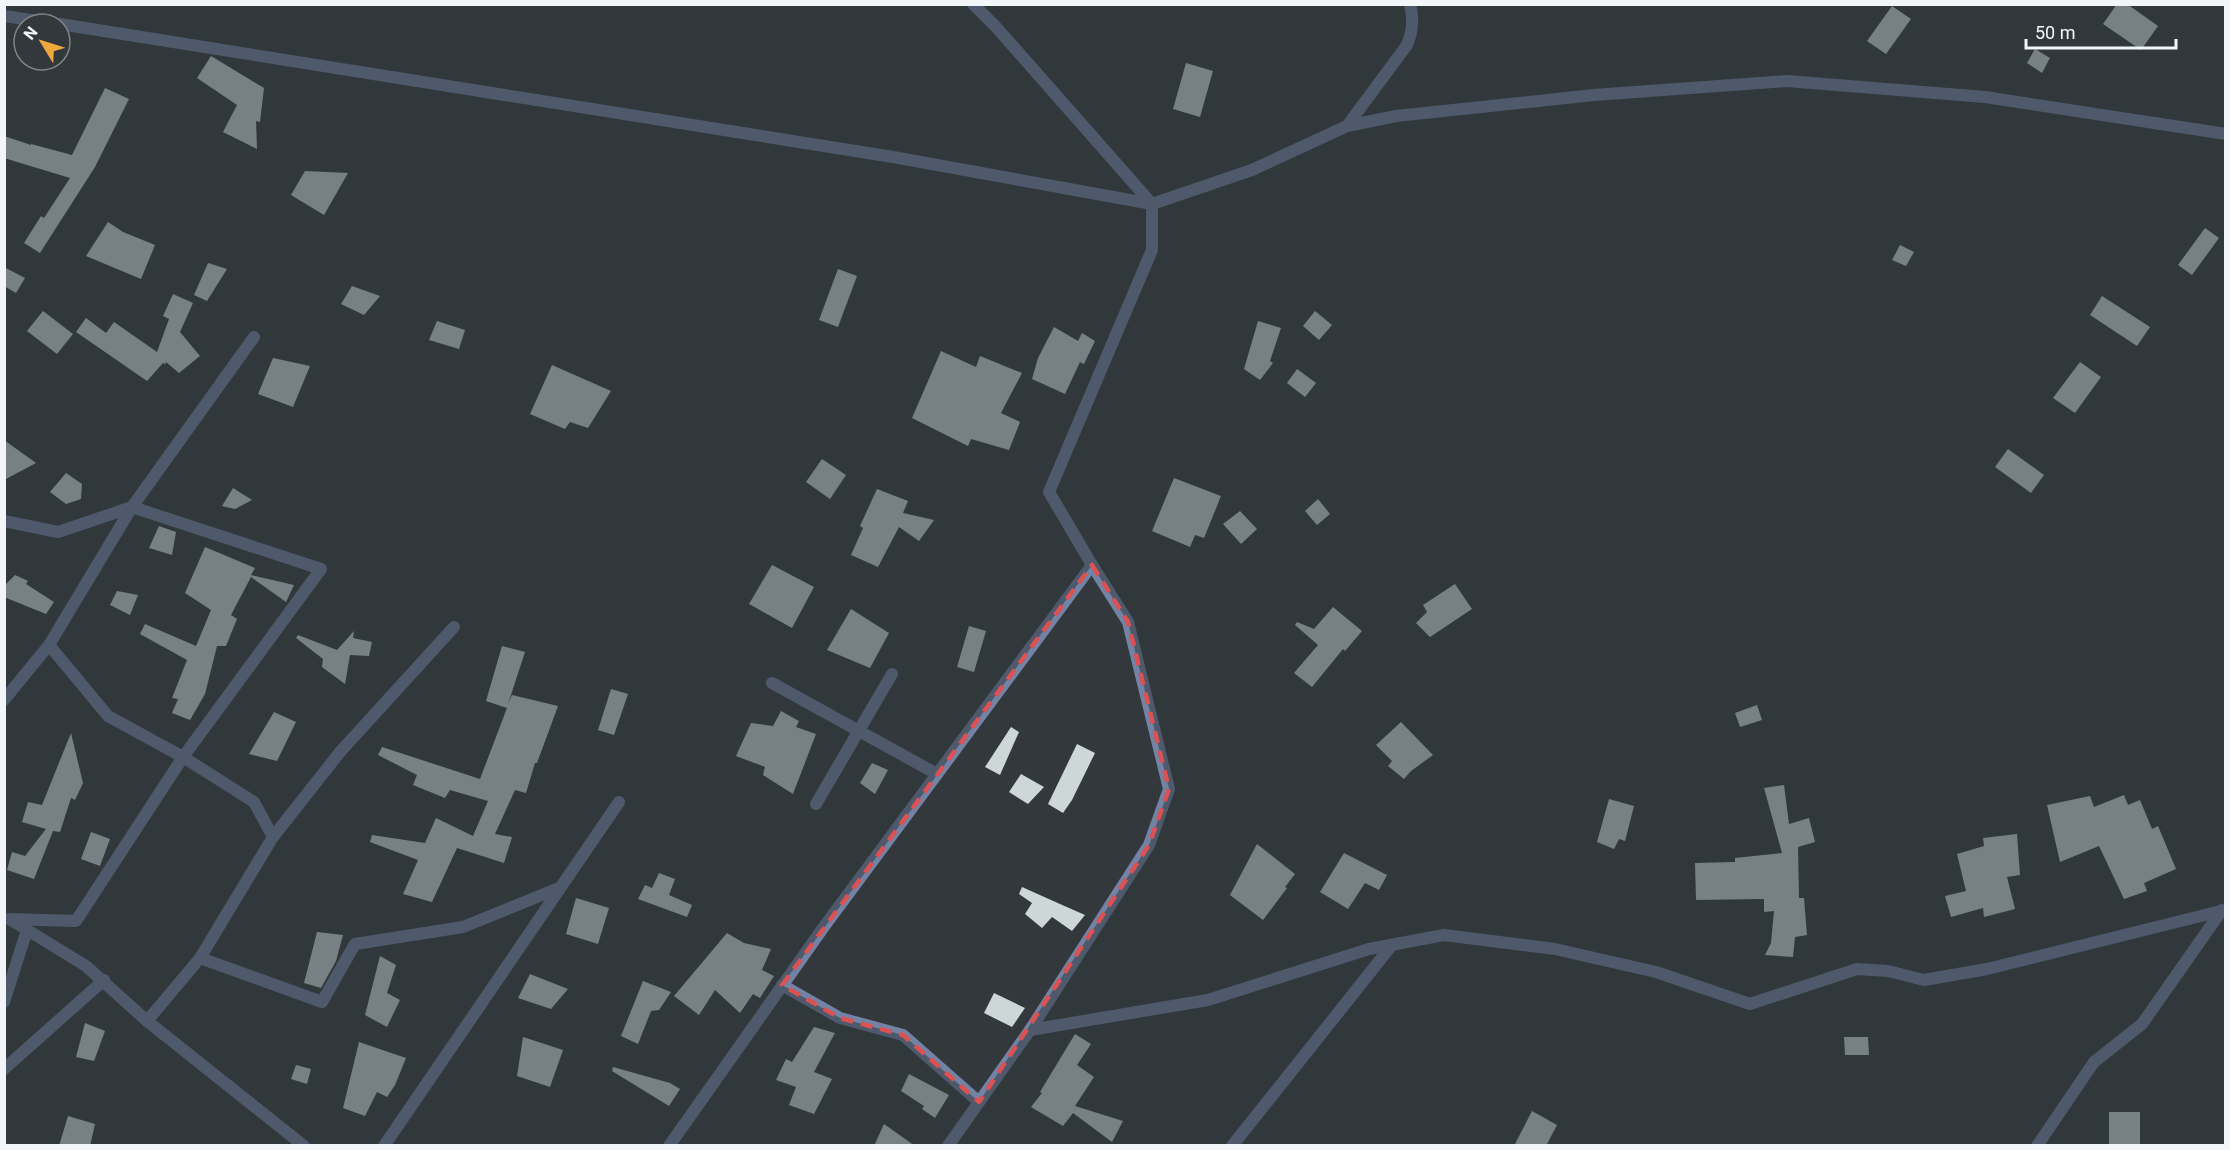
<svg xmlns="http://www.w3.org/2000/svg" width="2230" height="1150" font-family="Roboto,sans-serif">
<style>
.building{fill:#cdd7d7}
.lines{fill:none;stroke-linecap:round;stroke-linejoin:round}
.minor{stroke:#7283a5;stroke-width:12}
.marked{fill:none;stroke:#dc5152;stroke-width:4.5;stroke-dasharray:12 8;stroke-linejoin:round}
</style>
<rect width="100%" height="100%" fill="#32383c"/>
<g class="building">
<polygon points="2117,4 2127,4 2158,26 2141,50 2103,24"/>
<polygon points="1892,6 1911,19 1886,54 1867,41"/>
<polygon points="2035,49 2050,58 2042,73 2027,63"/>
<polygon points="211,56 264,88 260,122 256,121 257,149 223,132 237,105 197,78"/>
<polygon points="1186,63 1213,71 1200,117 1173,109"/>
<polygon points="105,88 129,99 95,167 40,253 24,243 41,216 44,218 70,178 4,158 4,136 31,145 31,144 72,155"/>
<polygon points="305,171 348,173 324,215 291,195"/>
<polygon points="108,222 123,232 155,245 141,279 86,256"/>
<polygon points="2205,228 2219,238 2192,275 2178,265"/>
<polygon points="1900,245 1914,252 1906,266 1892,260"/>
<polygon points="208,263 227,269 207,301 194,295"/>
<polygon points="4,267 25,278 16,293 4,286"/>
<polygon points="838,269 857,276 838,327 819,320"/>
<polygon points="352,286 380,296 364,315 341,304"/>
<polygon points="173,294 193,303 180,332 200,356 179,373 166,362 166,364 163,363 147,381 76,332 86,318 106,333 114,322 157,352 169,319 163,316"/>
<polygon points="2102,296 2150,327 2137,346 2090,315"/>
<polygon points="43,311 73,334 57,354 27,331"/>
<polygon points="1315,311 1332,325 1319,340 1303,326"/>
<polygon points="437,321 465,330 459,349 429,340"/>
<polygon points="1258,321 1281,328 1270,361 1273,363 1260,380 1244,369"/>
<polygon points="1054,327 1078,341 1082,333 1095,341 1084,364 1080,362 1065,394 1032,379 1038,358"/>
<polygon points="941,351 976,367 980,356 1022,373 1001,413 1020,422 1009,450 971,439 968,446 912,418"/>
<polygon points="273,358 310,366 293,407 258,394"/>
<polygon points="2080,362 2101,377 2075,413 2053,398"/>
<polygon points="552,365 611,391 588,428 570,422 565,429 530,414"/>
<polygon points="1297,369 1316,383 1305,397 1287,383"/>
<polygon points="4,440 36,463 4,480"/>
<polygon points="2008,449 2044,475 2031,493 1995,467"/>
<polygon points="822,459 846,475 830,499 806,482"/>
<polygon points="66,473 82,484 81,499 66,504 50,492"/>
<polygon points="1174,478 1221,496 1204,538 1195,535 1190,547 1152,531"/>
<polygon points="233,488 252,500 235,509 222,506"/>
<polygon points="877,489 908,501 903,513 934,520 919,541 899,527 878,567 851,555 863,528 860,526"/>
<polygon points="1318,499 1330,514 1317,525 1305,511"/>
<polygon points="1240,511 1257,529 1241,544 1223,524"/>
<polygon points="159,526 176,532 172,555 149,548"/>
<polygon points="205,547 255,568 251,575 294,585 286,602 251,577 231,615 237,619 226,646 217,646 205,694 190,720 172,713 178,699 172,698 187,660 140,634 145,624 196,646 211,610 185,593"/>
<polygon points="772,565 814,587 792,628 749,604"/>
<polygon points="15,575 28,581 26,584 54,602 46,614 4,597 4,586"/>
<polygon points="1455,584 1472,609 1430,637 1416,623 1427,612 1423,605"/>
<polygon points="117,591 138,595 130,615 110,605"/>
<polygon points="1333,607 1362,631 1345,651 1343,649 1312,687 1294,673 1318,645 1295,625 1297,622 1314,629"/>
<polygon points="851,609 889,633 870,668 827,650"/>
<polygon points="969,626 986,631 974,672 957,667"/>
<polygon points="354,631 353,638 372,642 369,656 350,655 345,684 322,667 323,659 296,638 298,635 337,650"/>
<polygon points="502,646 525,652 508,704 512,695 558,706 537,763 535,763 526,793 515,790 495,834 512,837 504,863 457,848 432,902 403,894 418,860 370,842 372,835 425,843 436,818 473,836 488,801 450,790 445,798 413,785 417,775 378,755 382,747 480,779 507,708 486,701"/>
<polygon points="611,689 628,694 614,735 598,730"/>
<polygon points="1757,705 1762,720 1740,727 1735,713"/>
<polygon points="781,711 799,721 796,727 816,734 793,794 763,775 765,767 736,756 751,723 773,726"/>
<polygon points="274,712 296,722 277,761 249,754"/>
<polygon points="1401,722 1433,755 1411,771 1404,779 1388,766 1392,761 1376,745"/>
<polygon points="1011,727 1019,732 1000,775 985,767"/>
<polygon points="71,733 83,783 75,800 71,798 60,832 53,831 34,879 7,870 12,852 25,856 46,829 22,822 28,802 42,805"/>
<polygon points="1077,744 1095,753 1072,800 1063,813 1048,804"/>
<polygon points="872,763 888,770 875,794 860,783"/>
<polygon points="1021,774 1044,787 1028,804 1009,792"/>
<polygon points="1784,785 1789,824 1809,818 1815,842 1798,847 1799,898 1804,898 1807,935 1795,937 1793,957 1765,955 1771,943 1774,911 1764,912 1764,899 1696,900 1695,863 1735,862 1735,858 1782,853 1764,788"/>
<polygon points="2124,795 2128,805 2140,800 2152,829 2158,826 2176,869 2144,883 2147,891 2124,899 2099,846 2060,862 2047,805 2090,796 2094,807"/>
<polygon points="1609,799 1634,806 1625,841 1619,839 1614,849 1597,842"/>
<polygon points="91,832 110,839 100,866 81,859"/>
<polygon points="2017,834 2020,875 2007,877 2015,909 1984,917 1983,908 1951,917 1945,896 1966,891 1957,854 1984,846 1983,838"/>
<polygon points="1257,844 1295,874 1285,887 1287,888 1263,920 1230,895"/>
<polygon points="1344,853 1387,875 1379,890 1365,883 1348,909 1320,892"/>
<polygon points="659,873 675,879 669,895 692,905 687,917 638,899 645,885 652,888"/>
<polygon points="1022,887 1060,904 1085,915 1072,931 1052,917 1042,928 1025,914 1032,903 1019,894"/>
<polygon points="576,898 609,908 598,944 566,934"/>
<polygon points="317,932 343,935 336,961 321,988 304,983"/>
<polygon points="727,933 744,943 771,949 762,970 774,976 760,998 753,994 740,1013 715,990 699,1015 674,996"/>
<polygon points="380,956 396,965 387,993 400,1000 387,1027 365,1015"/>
<polygon points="530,974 568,989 551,1009 518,998"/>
<polygon points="643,981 671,992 659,1010 651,1011 638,1044 621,1036"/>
<polygon points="994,993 1025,1008 1012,1027 984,1013"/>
<polygon points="85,1023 105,1031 94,1061 76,1057"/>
<polygon points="814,1027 835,1033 814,1072 832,1079 814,1114 789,1105 796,1087 776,1080 786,1059 792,1062"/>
<polygon points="1075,1034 1091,1044 1077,1065 1094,1077 1075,1106 1123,1121 1112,1142 1073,1113 1063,1126 1031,1107 1042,1093 1040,1092"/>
<polygon points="523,1037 563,1050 550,1087 517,1076"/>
<polygon points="1844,1037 1868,1037 1869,1055 1845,1055"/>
<polygon points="359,1042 406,1058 395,1085 387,1097 377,1092 365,1116 343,1108"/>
<polygon points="296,1065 311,1069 307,1084 291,1079"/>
<polygon points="613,1067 670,1083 680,1089 669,1106 612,1071"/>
<polygon points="909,1074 949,1095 935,1118 922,1109 924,1106 901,1091"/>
<polygon points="1532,1111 1557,1125 1546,1146 1514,1146"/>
<rect x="2109" y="1112" width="31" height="34"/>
<polygon points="68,1116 95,1124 90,1146 59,1146"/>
<polygon points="884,1124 915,1146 874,1146"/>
</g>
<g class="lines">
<g class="minor">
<polyline points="4,16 58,24"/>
<polyline points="60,24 893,157 1152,204 1252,170 1347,126 1396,116 1594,95 1787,81 1985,97 2226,134"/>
<path d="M1347 126 1407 45C1413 31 1414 19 1410 4"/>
<polyline points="4,521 58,532 132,507 321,569 183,757 76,921 9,919"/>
<polyline points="49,645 108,716 183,757 254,802 273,837"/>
<polyline points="772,683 937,774"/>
<polyline points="4,700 49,645 132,507 254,337"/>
<polyline points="816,804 892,674"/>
<polyline points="11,920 86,966 147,1021 304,1146"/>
<polyline points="200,958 322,1002 355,944 463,927 559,888"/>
<polyline points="782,985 840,1018 903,1035 979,1102"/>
<polyline points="4,1002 27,930"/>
<polyline points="147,1021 200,958 273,837 340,752 454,627"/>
<polyline points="1030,1030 1208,1000 1369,949 1444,935 1555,949 1656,972 1750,1004 1857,969 1888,971 1924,980 1987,969 2221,911"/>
<polyline points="4,1069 104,980"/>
<polyline points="384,1146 619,802"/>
<polyline points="669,1146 823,928 1092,565 1049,492 1152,250 1152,204 996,27 973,4"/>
<polyline points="948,1146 1030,1030 1149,845 1169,789 1128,622 1092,565"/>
<polyline points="1232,1146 1392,945"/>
<polyline points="2037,1146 2094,1062 2142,1024 2222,910"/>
</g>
</g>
<path d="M0 0H2230V1150H0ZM1092 565 1128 622 1169 789 1149 845 979 1102 903 1035 840 1018 782 985Z" fill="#32383c" fill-opacity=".55" fill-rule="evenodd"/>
<path class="marked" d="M1092 565 1128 622 1169 789 1149 845 979 1102 903 1035 840 1018 782 985Z"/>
<rect width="2230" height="1150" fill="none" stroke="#f2f6f8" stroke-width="12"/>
<g transform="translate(42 42) rotate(308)"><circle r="28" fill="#32383c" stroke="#7f8487" stroke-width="1.5"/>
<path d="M0-4.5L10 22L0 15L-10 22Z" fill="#eea83c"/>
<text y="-9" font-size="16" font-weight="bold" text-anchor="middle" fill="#f2f6f8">N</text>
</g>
<path d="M2026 39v9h150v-9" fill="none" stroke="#f2f6f8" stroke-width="3"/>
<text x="2035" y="39" font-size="18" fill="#f2f6f8" stroke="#32383c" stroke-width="4.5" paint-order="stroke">50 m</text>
</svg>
